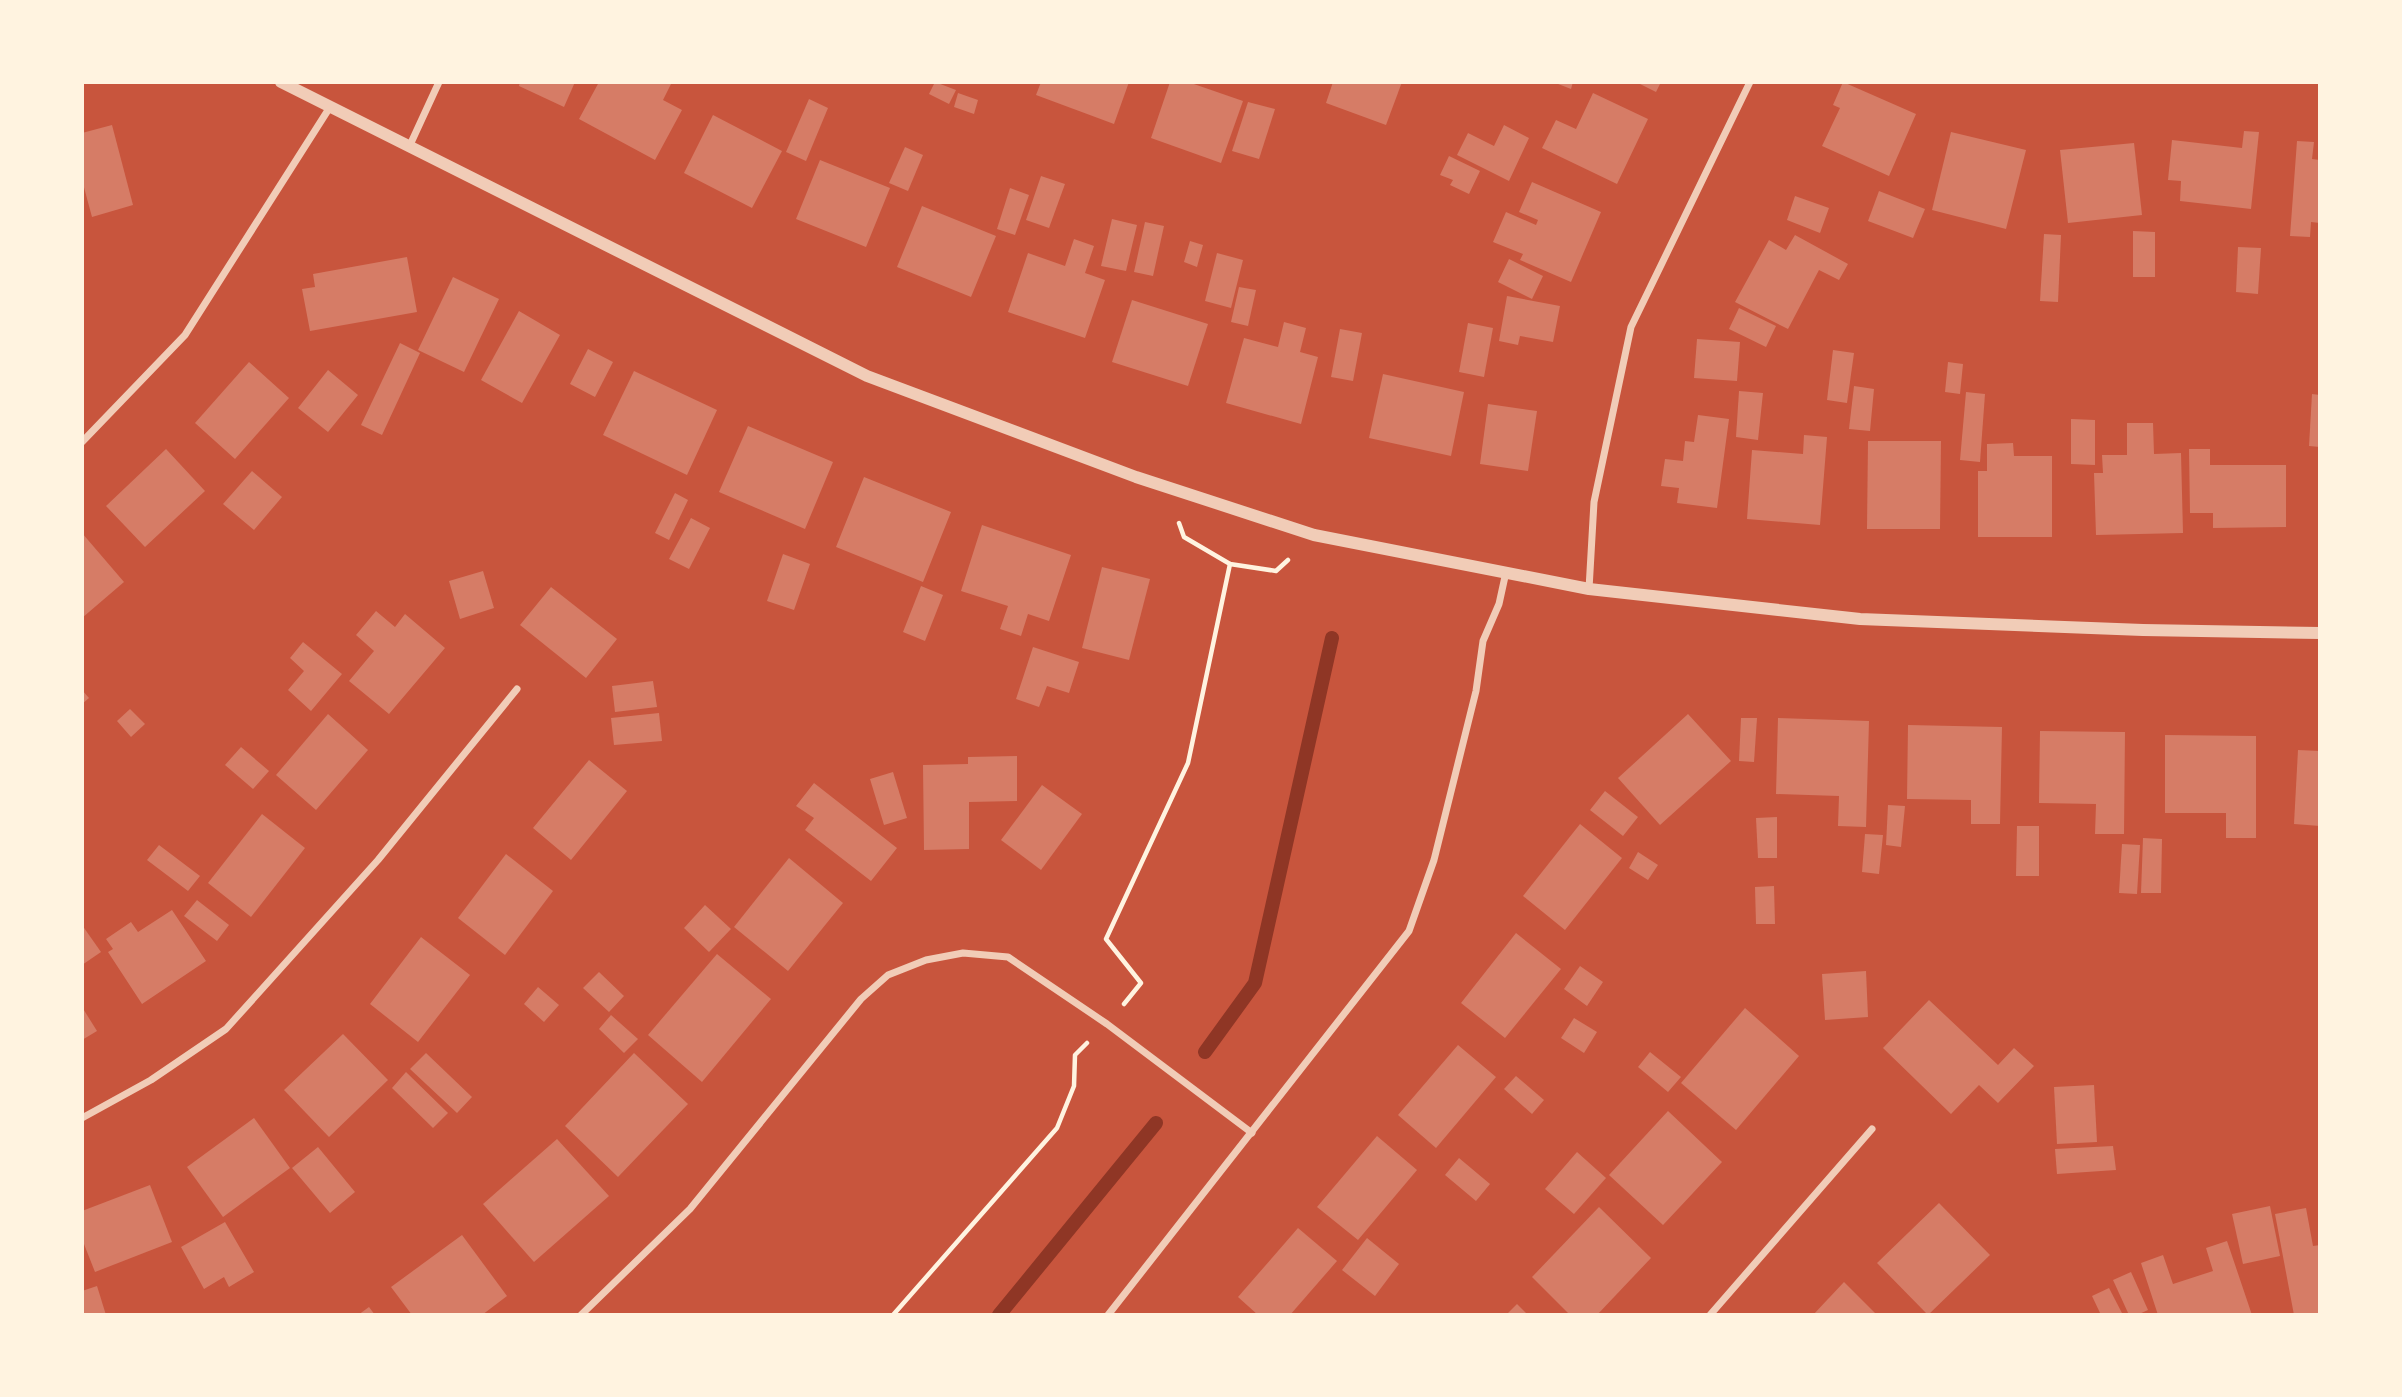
<svg xmlns="http://www.w3.org/2000/svg" width="2402" height="1397" font-family="'Alegreya Sans',sans-serif">
<style>
.lines{fill:none;stroke-linecap:round;stroke-linejoin:round}
.stream{stroke:#8f3625;stroke-width:14}
.building{fill:#d67c66}
.path{stroke:#fff3e0;stroke-width:4.5}
.minor{stroke:#f1ccb7;stroke-width:7}
.tertiary{stroke:#f1ccb7;stroke-width:12}
</style>
<rect width="100%" height="100%" fill="#c8553d"/>
<g class="lines">
<g class="stream">
<polyline points="1205,1052 1255,983 1332,638"/>
<polyline points="999,1315 1156,1123"/>
</g>
</g>
<g class="building">
<polygon points="520,82 575,82 564,107 519,86"/>
<polygon points="599,82 671,84 663,100 682,110 655,160 579,119"/>
<polygon points="935,82 956,90 949,104 929,94"/>
<polygon points="1041,82 1129,82 1114,124 1036,95"/>
<polygon points="1170,82 1188,82 1243,101 1221,163 1151,138"/>
<polygon points="1333,82 1402,82 1386,125 1326,103"/>
<polygon points="1553,82 1573,82 1571,89"/>
<polygon points="1636,82 1661,82 1656,92"/>
<polygon points="1843,82 1916,114 1889,176 1822,146 1840,108 1833,105"/>
<polygon points="958,93 978,100 974,114 954,107"/>
<polygon points="1593,93 1648,119 1617,184 1542,148 1556,120 1576,129"/>
<polygon points="809,99 828,108 806,161 786,152"/>
<polygon points="1248,102 1275,109 1259,159 1232,151"/>
<polygon points="713,115 782,151 752,208 684,173"/>
<polygon points="112,125 133,205 92,217 82,180 82,133"/>
<polygon points="1504,125 1529,138 1509,181 1457,155 1468,133 1494,146"/>
<polygon points="2244,131 2259,132 2251,209 2180,201 2181,181 2168,180 2172,140 2242,148"/>
<polygon points="1951,132 2026,150 2006,229 1932,210"/>
<polygon points="2297,141 2314,142 2312,159 2320,160 2320,223 2311,222 2310,237 2290,236"/>
<polygon points="2134,143 2142,215 2068,223 2060,150"/>
<polygon points="905,147 923,155 908,191 889,183"/>
<polygon points="1449,156 1480,171 1469,194 1450,185 1453,180 1440,175"/>
<polygon points="820,160 890,188 866,247 796,219"/>
<polygon points="1041,176 1065,184 1049,228 1026,220"/>
<polygon points="1532,182 1601,212 1571,282 1520,260 1523,254 1493,242 1506,212 1536,225 1538,220 1519,212"/>
<polygon points="1010,188 1029,195 1015,235 997,229"/>
<polygon points="1879,191 1925,209 1913,238 1868,221"/>
<polygon points="1795,196 1829,208 1820,233 1787,220"/>
<polygon points="922,206 996,236 971,297 897,267"/>
<polygon points="1112,219 1137,225 1126,271 1101,266"/>
<polygon points="1145,222 1164,226 1153,276 1134,272"/>
<polygon points="2133,231 2155,232 2155,277 2133,277"/>
<polygon points="2044,234 2061,235 2058,302 2040,301"/>
<polygon points="1795,235 1848,264 1839,280 1819,270 1788,329 1735,302 1769,240 1786,250"/>
<polygon points="1074,239 1094,246 1085,273 1105,280 1085,338 1008,312 1028,253 1065,266"/>
<polygon points="1190,241 1203,245 1197,267 1184,262"/>
<polygon points="2238,247 2261,248 2258,294 2236,292"/>
<polygon points="1217,253 1243,260 1231,308 1205,301"/>
<polygon points="407,257 417,312 310,331 302,289 315,287 313,274"/>
<polygon points="1509,259 1543,276 1532,299 1498,282"/>
<polygon points="453,277 499,299 464,372 418,350"/>
<polygon points="1239,287 1256,290 1248,326 1231,322"/>
<polygon points="1507,296 1560,306 1553,342 1520,336 1518,345 1499,341"/>
<polygon points="1132,300 1208,324 1188,386 1112,362"/>
<polygon points="1739,308 1776,326 1766,347 1729,329"/>
<polygon points="519,311 560,335 522,403 481,380"/>
<polygon points="1284,322 1306,328 1300,352 1318,357 1301,424 1226,403 1244,338 1278,347"/>
<polygon points="1468,323 1493,328 1484,377 1459,372"/>
<polygon points="1340,329 1362,333 1353,381 1331,377"/>
<polygon points="1697,339 1740,342 1737,381 1694,378"/>
<polygon points="400,343 420,353 382,435 361,425"/>
<polygon points="588,349 613,362 595,397 570,384"/>
<polygon points="1833,350 1854,353 1847,403 1827,400"/>
<polygon points="249,362 289,398 235,459 195,423"/>
<polygon points="1948,362 1963,364 1960,394 1945,392"/>
<polygon points="328,370 358,395 328,432 298,408"/>
<polygon points="634,371 717,410 687,475 603,435"/>
<polygon points="1383,374 1464,392 1451,456 1369,438"/>
<polygon points="1854,386 1874,389 1870,431 1849,429"/>
<polygon points="1739,391 1763,393 1758,440 1736,437"/>
<polygon points="1966,392 1985,394 1980,462 1960,460"/>
<polygon points="2312,394 2320,395 2320,447 2309,446"/>
<polygon points="1488,404 1537,411 1528,471 1480,464"/>
<polygon points="1698,415 1729,419 1717,508 1677,503 1679,488 1661,486 1665,459 1683,461 1685,441 1694,442"/>
<polygon points="2071,419 2095,420 2095,465 2071,464"/>
<polygon points="2127,423 2153,423 2154,454 2181,453 2183,533 2096,535 2094,473 2103,473 2102,455 2127,455"/>
<polygon points="748,426 833,462 805,529 719,492"/>
<polygon points="1804,435 1827,437 1820,525 1747,519 1752,450 1803,454"/>
<polygon points="1868,441 1941,441 1940,529 1867,529"/>
<polygon points="2013,443 2014,456 2052,456 2052,537 1978,537 1978,471 1987,471 1987,444"/>
<polygon points="166,449 205,491 145,547 106,506"/>
<polygon points="2189,449 2210,449 2210,465 2286,465 2286,527 2213,528 2213,513 2190,513"/>
<polygon points="252,471 282,497 254,530 223,504"/>
<polygon points="864,477 951,512 923,582 836,547"/>
<polygon points="675,493 688,500 669,540 655,533"/>
<polygon points="691,518 710,528 689,569 669,559"/>
<polygon points="982,525 1071,555 1049,621 1028,614 1021,636 1000,629 1008,606 961,591"/>
<polygon points="82,533 124,582 82,618"/>
<polygon points="783,554 810,564 794,610 767,601"/>
<polygon points="1102,567 1150,579 1129,660 1082,648"/>
<polygon points="483,571 494,608 460,619 449,581"/>
<polygon points="921,586 943,595 925,641 903,632"/>
<polygon points="551,587 617,639 586,678 520,625"/>
<polygon points="376,611 395,627 405,614 445,648 389,714 349,681 374,651 356,635"/>
<polygon points="303,642 342,674 311,711 288,690 304,671 290,658"/>
<polygon points="1033,647 1079,662 1069,693 1047,686 1039,707 1016,699"/>
<polygon points="653,681 657,707 615,712 612,686"/>
<polygon points="82,690 89,698 82,704"/>
<polygon points="130,709 145,724 131,737 117,721"/>
<polygon points="659,713 662,741 614,745 611,718"/>
<polygon points="328,714 368,750 316,810 276,775"/>
<polygon points="1688,714 1731,761 1660,825 1618,778"/>
<polygon points="1741,718 1757,718 1754,762 1739,761"/>
<polygon points="1778,718 1869,721 1866,827 1838,826 1839,796 1776,794"/>
<polygon points="1908,725 2002,727 2000,824 1971,824 1971,800 1907,799"/>
<polygon points="2040,731 2125,732 2124,834 2095,834 2096,804 2039,803"/>
<polygon points="2165,735 2256,736 2256,838 2226,838 2226,813 2165,813"/>
<polygon points="241,747 269,771 253,789 225,765"/>
<polygon points="2298,750 2320,751 2320,826 2294,824"/>
<polygon points="1017,756 1017,801 969,802 969,849 924,850 923,765 968,764 968,757"/>
<polygon points="589,760 627,791 571,860 533,828"/>
<polygon points="893,772 907,818 884,825 870,779"/>
<polygon points="814,783 897,848 871,881 805,830 814,818 796,806"/>
<polygon points="1042,785 1082,814 1041,870 1001,840"/>
<polygon points="1605,791 1638,817 1623,836 1590,810"/>
<polygon points="1888,805 1905,806 1901,847 1886,845"/>
<polygon points="262,814 305,848 251,917 208,883"/>
<polygon points="1777,817 1777,858 1758,858 1756,818"/>
<polygon points="1580,824 1622,858 1565,930 1523,896"/>
<polygon points="2017,826 2039,826 2039,876 2016,876"/>
<polygon points="1865,834 1883,835 1879,874 1862,872"/>
<polygon points="2143,838 2162,839 2161,893 2141,893"/>
<polygon points="2122,844 2140,845 2137,894 2119,893"/>
<polygon points="159,845 200,876 188,891 147,860"/>
<polygon points="1638,852 1658,865 1648,880 1629,868"/>
<polygon points="506,854 553,891 505,955 458,918"/>
<polygon points="789,858 843,903 788,971 734,927"/>
<polygon points="1774,886 1775,924 1756,924 1755,887"/>
<polygon points="197,900 229,925 217,941 184,916"/>
<polygon points="705,905 731,929 709,952 684,928"/>
<polygon points="172,910 206,961 142,1004 108,952 113,949 106,939 131,922 138,932"/>
<polygon points="82,925 101,952 82,965"/>
<polygon points="1516,933 1561,969 1505,1038 1461,1003"/>
<polygon points="421,937 470,975 418,1042 370,1004"/>
<polygon points="717,954 771,999 702,1082 648,1035"/>
<polygon points="1580,966 1603,982 1587,1006 1564,989"/>
<polygon points="1866,971 1868,1017 1825,1020 1822,974"/>
<polygon points="599,972 624,996 609,1012 583,988"/>
<polygon points="538,987 559,1005 544,1022 524,1004"/>
<polygon points="1929,1000 1998,1065 2014,1048 2034,1066 1998,1103 1979,1085 1951,1114 1883,1048"/>
<polygon points="82,1007 97,1031 82,1040"/>
<polygon points="1745,1008 1799,1056 1736,1130 1681,1083"/>
<polygon points="611,1015 638,1039 624,1053 599,1029"/>
<polygon points="1574,1018 1597,1032 1584,1053 1561,1038"/>
<polygon points="343,1034 388,1080 329,1137 284,1090"/>
<polygon points="1458,1045 1496,1077 1436,1148 1398,1115"/>
<polygon points="1650,1052 1681,1077 1668,1092 1638,1067"/>
<polygon points="426,1053 472,1097 457,1113 410,1069"/>
<polygon points="634,1053 688,1104 618,1177 565,1126"/>
<polygon points="406,1072 448,1113 433,1128 392,1088"/>
<polygon points="1516,1076 1544,1100 1532,1114 1504,1089"/>
<polygon points="2094,1085 2097,1142 2057,1144 2054,1087"/>
<polygon points="1668,1111 1722,1162 1663,1225 1609,1175"/>
<polygon points="254,1118 290,1168 223,1217 187,1167"/>
<polygon points="1377,1136 1417,1170 1358,1240 1317,1207"/>
<polygon points="557,1139 609,1196 534,1262 483,1204"/>
<polygon points="2113,1146 2116,1170 2057,1174 2055,1149"/>
<polygon points="318,1147 355,1192 330,1213 292,1168"/>
<polygon points="1577,1152 1606,1178 1574,1214 1545,1189"/>
<polygon points="1459,1158 1490,1184 1476,1201 1445,1175"/>
<polygon points="150,1185 172,1242 95,1272 82,1239 82,1211"/>
<polygon points="1939,1203 1990,1255 1928,1315 1877,1263"/>
<polygon points="2270,1206 2280,1256 2243,1264 2232,1214"/>
<polygon points="1599,1207 1651,1258 1597,1315 1570,1315 1532,1277"/>
<polygon points="2306,1208 2313,1246 2320,1245 2320,1315 2294,1315 2275,1214"/>
<polygon points="225,1222 254,1272 229,1287 224,1277 204,1289 181,1247"/>
<polygon points="1298,1228 1337,1261 1290,1315 1258,1315 1238,1297"/>
<polygon points="462,1235 507,1296 482,1315 412,1315 391,1287"/>
<polygon points="1367,1238 1399,1264 1375,1296 1342,1270"/>
<polygon points="2227,1241 2252,1315 2158,1315 2141,1263 2163,1255 2173,1284 2213,1271 2206,1248"/>
<polygon points="2131,1272 2148,1310 2137,1315 2129,1315 2113,1280"/>
<polygon points="1844,1282 1877,1315 1813,1315"/>
<polygon points="97,1286 106,1315 82,1315 82,1291"/>
<polygon points="2109,1288 2123,1315 2101,1315 2092,1296"/>
<polygon points="1517,1304 1528,1315 1506,1315"/>
<polygon points="369,1307 375,1315 358,1315"/>
</g>
<g class="lines">
<g class="path">
<polyline points="1179,523 1184,537 1230,564 1276,571 1288,560"/>
<polyline points="1124,1004 1141,983 1106,939 1188,763 1230,564"/>
<polyline points="893,1315 1057,1128 1074,1086 1075,1055 1087,1043"/>
</g>
<g class="minor">
<polyline points="410,145 439,82"/>
<polyline points="82,442 185,335 330,107"/>
<polyline points="1589,589 1594,502 1631,327 1750,82"/>
<polyline points="82,1118 151,1080 226,1029 378,860 517,689"/>
<polyline points="581,1315 690,1209 861,999 888,975 926,960 963,953 1008,957 1107,1024 1252,1133"/>
<polyline points="1108,1315 1409,931 1434,860 1476,691 1483,641 1499,604 1506,572"/>
<polyline points="1710,1315 1872,1129"/>
</g>
<polyline class="tertiary" points="281,82 867,376 1136,477 1314,535 1589,589 1860,619 2143,630 2320,633"/>
</g>
<rect width="2402" height="1397" fill="none" stroke="#fff3e0" stroke-width="168"/>
</svg>
